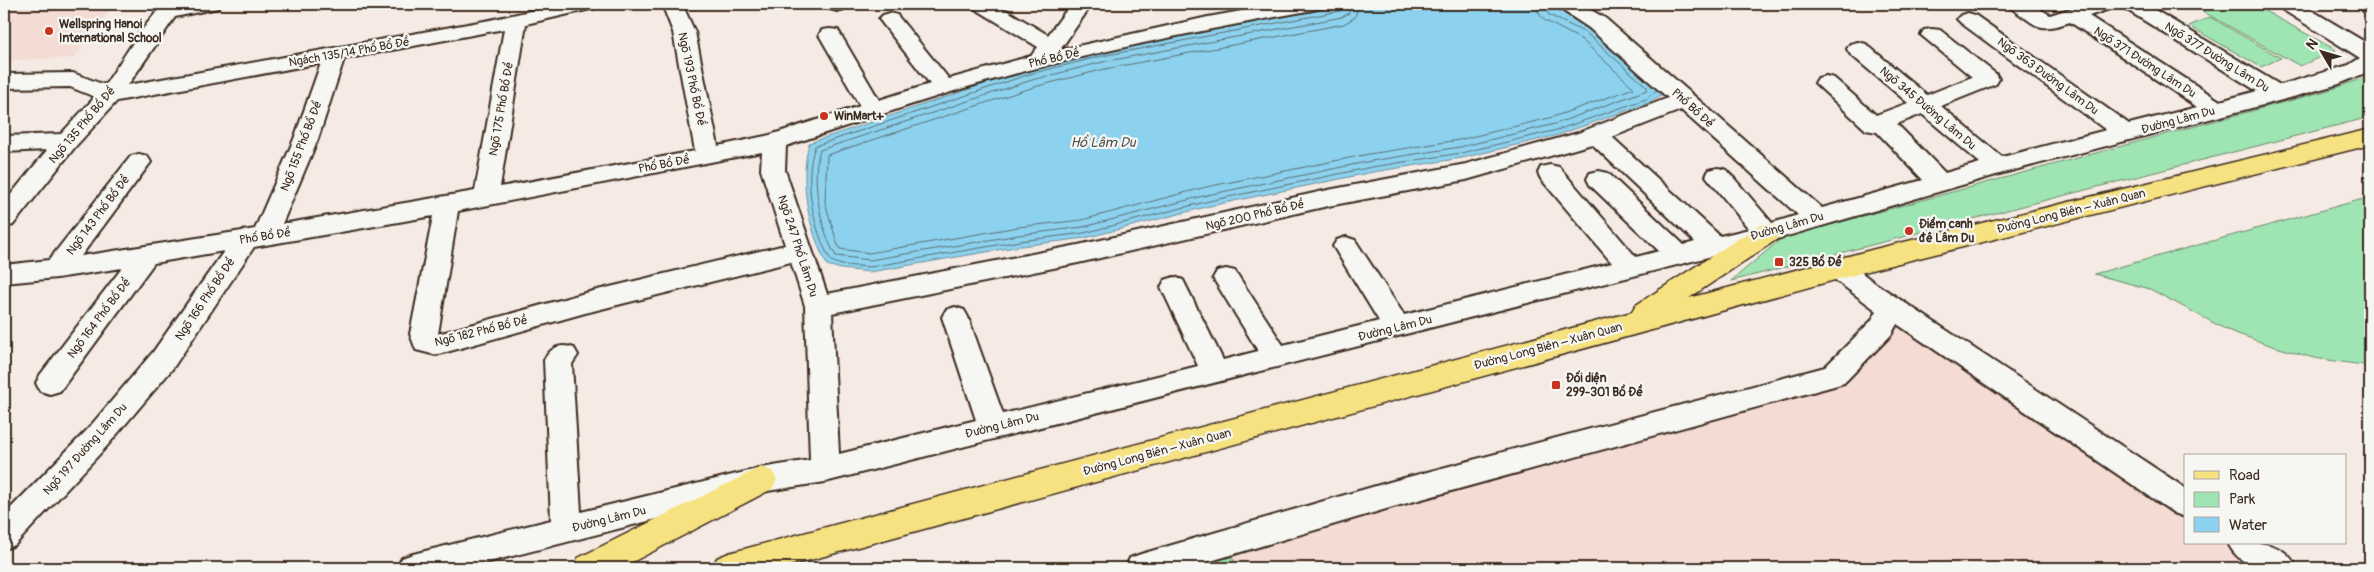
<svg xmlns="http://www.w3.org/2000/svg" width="2374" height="572" font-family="Pangolin,sans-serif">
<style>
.built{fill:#f4dbd3}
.green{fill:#9ee5b3;stroke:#6c8868}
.water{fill:#8cd2ee;stroke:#6c8f9b}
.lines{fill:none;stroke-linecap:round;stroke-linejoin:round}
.shore{stroke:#5b6d71;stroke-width:1}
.minor-casing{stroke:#3b2a1e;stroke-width:4}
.primary-casing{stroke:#3b2a1e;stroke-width:3}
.minor{fill:#f6f6f2;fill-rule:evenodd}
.primary{fill:#f7e281;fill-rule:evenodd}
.poi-dot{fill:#c8321e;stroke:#f6f6f2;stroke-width:2}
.labels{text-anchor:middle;stroke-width:4.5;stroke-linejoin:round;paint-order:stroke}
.poi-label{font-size:12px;font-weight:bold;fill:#3b2a1e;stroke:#f6f6f2;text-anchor:start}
.street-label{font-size:12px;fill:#3b2a1e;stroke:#f6f6f2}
.water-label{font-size:14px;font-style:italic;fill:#4f5452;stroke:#f6f6f2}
</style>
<rect width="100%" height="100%" fill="#f5eae4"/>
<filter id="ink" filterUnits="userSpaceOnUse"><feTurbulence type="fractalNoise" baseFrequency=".02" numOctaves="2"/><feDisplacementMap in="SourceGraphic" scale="10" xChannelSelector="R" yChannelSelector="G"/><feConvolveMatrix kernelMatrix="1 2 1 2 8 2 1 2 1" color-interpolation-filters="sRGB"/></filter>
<g filter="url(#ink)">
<g class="built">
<polygon points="4,4 114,4 74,58 4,60"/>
<polygon points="1892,308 2185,504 2185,543 2243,543 2281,568 1239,568 1223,544 1847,382"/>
</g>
<g class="green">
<polygon points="2218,4 2252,4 2336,50 2300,66 2202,11"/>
<polygon points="2210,17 2281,58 2261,67 2189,26"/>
<polygon points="2370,76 2370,117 1731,281 1782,238 2329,90"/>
<polygon points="2370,197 2370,366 2314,358 2269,345 2227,330 2150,289 2094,274"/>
<polygon points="1223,544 1239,568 1140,568"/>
</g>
<path class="water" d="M1352 4H1550L1593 24 1663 86 1661 95 1648 103 1558 135 1462 158 1373 172 1210 206 1085 238 1021 246 870 272 841 269 827 265C808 228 799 183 809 143L1029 69 1101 51Z"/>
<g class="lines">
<g class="shore">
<path d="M1345 4 1340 11 1102 56 1030 74 815 146C803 181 813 229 831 261L842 265 870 267 1020 241 1084 233 1209 201 1372 167 1461 153 1557 130 1646 99 1657 90"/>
<path d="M1351 4 1349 13 1342 17 1103 62 1032 80 820 150C810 176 821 233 836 256L870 260 1019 235 1083 227 1207 195 1371 161 1460 147 1555 124 1647 90V87L1586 33 1549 15 1544 4"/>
<polyline points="1359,4 1355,17 1344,24 1105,69 1034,87 827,155 825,202 837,243 840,249 869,253 1018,227 1082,220 1206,187 1369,154 1459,140 1553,117 1634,88 1582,40 1544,20 1538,12 1537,4"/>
</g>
<defs>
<g id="minor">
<path d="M163 4H221L218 8 175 17 128 85 490 20 561 4H598L595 8 526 24 500 187 695 151 673 32 662 4H682L695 32 718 146 770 135 860 106 819 35 822 30 830 29 838 30 879 100 930 84 879 19 883 15 890 13 897 15 949 79 1031 56 1038 47 974 8 971 4H996L1048 35 1071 4H1092L1060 50 1208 17 1280 4H1323L1320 8 1313 10C1192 32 1069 56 951 92 896 109 841 128 786 146L785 170 827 294 1078 245 1328 190 1466 164 1578 133 1668 98 1589 28 1559 8 1556 4H1580L1605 18 1822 208 1923 180 1877 132 1866 130 1815 83 1818 78 1826 76 1834 78 1876 115 1908 103 1850 54 1847 49 1850 44 1858 42 1866 44 1927 95 1972 77 1921 35 1924 30 1932 29 1940 30 1996 74 1999 79 1996 84 1941 106 2002 157 2106 130 1961 23 1957 19 1961 15 1968 13 1975 15 2129 124 2197 107 2070 22C2037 33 2038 26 2011 8L2008 4H2032L2050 15 2085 4H2115L2112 8 2089 16 2220 101 2257 91 2124 8 2121 4H2145L2280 85 2349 65 2360 58 2280 8 2277 4H2301L2370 45V71L2339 84 2286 99 2003 173 1767 242 825 482 761 492 466 568H397L402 558 413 554 551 520 544 360C551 347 560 343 574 348L578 355 572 364 581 512 761 468 810 460 805 306 791 262 585 313 436 355 416 350 410 334 433 216 254 247 173 368 107 446 15 545 4 549V515L87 430 153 352 224 251 154 263 60 391 50 394 40 391 36 383 40 375 122 268 57 278 4 283V265L49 260 131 156 139 154 147 156 151 162 81 256 255 229 294 139 321 63 117 101 75 147 13 225 4 228V203L47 150 4 152V136L61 134 95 97 70 87 4 88V74L73 73 105 85 138 35ZM504 29 475 191 282 224 318 139 344 59ZM1681 110 1798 215 1772 223 1727 170 1718 168 1709 170 1706 176 1749 229 1720 236 1612 137ZM1922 114 1980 163 1945 173 1897 124ZM1592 144 1695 242 1684 245 1608 173 1599 171 1590 173 1587 179 1590 185 1659 251 1636 257 1559 167 1550 165 1541 167 1538 173 1541 179 1612 263 1404 315 1355 240 1346 237 1337 240 1333 246 1379 321 1283 345 1235 271 1226 269 1217 271 1213 278 1258 351 1223 360 1183 280 1174 277 1165 280 1161 287 1198 366 1003 414 968 317 964 310 955 307 946 310 942 317 976 420 839 454 832 313 1078 263 1328 206 1466 180ZM762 152 761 170 785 245 585 293 438 334 458 211Z"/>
<polygon points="826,4 847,4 847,5 844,9 837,11 830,9"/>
<polygon points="2359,4 2370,4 2370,13 2363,11"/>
<polygon points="1839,260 1848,262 1875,283 2185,488 2185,517 2174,513 1897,324 1891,335 1844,383 1834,386 1393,507 1187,568 1125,568 1130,558 1141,554 1393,481 1825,367 1871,321 1877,311 1830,276 1826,269 1830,262"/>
<path d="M2228 543C2255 543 2283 539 2297 568 2270 570 2241 571 2228 543Z"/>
</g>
<g id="primary">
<polygon points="2370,129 2370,145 1875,269 781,568 712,568 717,558 729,553 1632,312 1636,305 1758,226 1767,224 1776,226 1780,233 1776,240 1689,298 1875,249"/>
<polygon points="761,467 772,471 777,480 772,489 621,568 574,568 578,558"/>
</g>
</defs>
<use href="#minor" class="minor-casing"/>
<use href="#primary" class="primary-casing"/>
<use href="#minor" class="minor"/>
<use href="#primary" class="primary"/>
</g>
</g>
<g class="poi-dot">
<circle cx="49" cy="31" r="5"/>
<circle cx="824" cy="116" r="5"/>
<circle cx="1909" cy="231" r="5"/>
<rect x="1774" y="257" width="10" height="10" rx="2.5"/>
<rect x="1551" y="380" width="10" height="10" rx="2.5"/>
</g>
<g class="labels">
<g class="poi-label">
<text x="59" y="28">Wellspring Hanoi<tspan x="59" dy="14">International School</tspan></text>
<text x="834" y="120">WinMart+</text>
<text x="1919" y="228">Điểm canh<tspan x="1919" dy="14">đê Lâm Du</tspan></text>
<text x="1789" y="266">325 Bồ Đề</text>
<text x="1566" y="382">Đối diện<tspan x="1566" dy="14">299-301 Bồ Đề</tspan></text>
</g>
<g class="street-label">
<text transform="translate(349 52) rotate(-10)" y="4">Ngách 135/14 Phố Bồ Đề</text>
<text transform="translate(2217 57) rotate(32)" y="4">Ngõ 377 Đường Lâm Du</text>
<text transform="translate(1054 58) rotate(-13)" y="4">Phố Bồ Đề</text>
<text transform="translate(2145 62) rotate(33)" y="4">Ngõ 371 Đường Lâm Du</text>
<text transform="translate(2048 76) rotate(36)" y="4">Ngõ 363 Đường Lâm Du</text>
<text transform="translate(692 79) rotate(78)" y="4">Ngõ 193 Phố Bồ Đề</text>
<text transform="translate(1693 108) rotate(42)" y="4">Phố Bồ Đề</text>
<text transform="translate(1928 108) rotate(40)" y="4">Ngõ 345 Đường Lâm Du</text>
<text transform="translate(501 109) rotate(-80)" y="4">Ngõ 175 Phố Bồ Đề</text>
<text transform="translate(2178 120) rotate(-15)" y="4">Đường Lâm Du</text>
<text transform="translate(82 125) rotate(-50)" y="4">Ngõ 135 Phố Bồ Đề</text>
<text transform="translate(301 146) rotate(-69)" y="4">Ngõ 155 Phố Bồ Đề</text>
<text transform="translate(664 164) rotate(-11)" y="4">Phố Bồ Đề</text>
<text transform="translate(2071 211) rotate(-14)" y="4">Đường Long Biên – Xuân Quan</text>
<text transform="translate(98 215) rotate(-53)" y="4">Ngõ 143 Phố Bồ Đề</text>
<text transform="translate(1255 215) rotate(-13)" y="4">Ngõ 200 Phố Bồ Đề</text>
<text transform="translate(1787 226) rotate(-16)" y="4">Đường Lâm Du</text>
<text transform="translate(265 236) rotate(-9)" y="4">Phố Bồ Đề</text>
<text transform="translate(798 246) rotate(72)" y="4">Ngõ 247 Phố Lâm Du</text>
<text transform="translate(205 299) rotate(-56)" y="4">Ngõ 166 Phố Bồ Đề</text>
<text transform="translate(99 318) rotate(-53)" y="4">Ngõ 164 Phố Bồ Đề</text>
<text transform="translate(1395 328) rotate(-14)" y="4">Đường Lâm Du</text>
<text transform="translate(481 331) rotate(-14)" y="4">Ngõ 182 Phố Bồ Đề</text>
<text transform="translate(1548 346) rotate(-15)" y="4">Đường Long Biên – Xuân Quan</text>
<text transform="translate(1002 425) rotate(-14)" y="4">Đường Lâm Du</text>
<text transform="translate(85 449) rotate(-48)" y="4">Ngõ 197 Đường Lâm Du</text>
<text transform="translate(1157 452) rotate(-15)" y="4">Đường Long Biên – Xuân Quan</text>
<text transform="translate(609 519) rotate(-14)" y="4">Đường Lâm Du</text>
</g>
<g class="water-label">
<text x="1103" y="147">Hồ Lâm Du</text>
</g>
</g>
<rect width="2374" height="572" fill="none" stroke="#f6f6f2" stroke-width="20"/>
<rect x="10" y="10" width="2354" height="552" fill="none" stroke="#3b2a1e" stroke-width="2" filter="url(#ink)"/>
<rect x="2184" y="454" width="162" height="90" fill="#f6f6f2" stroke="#aba49d"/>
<rect x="2194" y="471" width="25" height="8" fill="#f7e281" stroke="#aba49d"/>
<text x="2229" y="480" font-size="15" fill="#3b2a1e">Road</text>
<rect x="2194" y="492" width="25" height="15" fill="#9ee5b3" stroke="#aba49d"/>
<text x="2229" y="504" font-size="15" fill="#3b2a1e">Park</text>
<rect x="2194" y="517" width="25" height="15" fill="#8cd2ee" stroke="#aba49d"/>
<text x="2229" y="530" font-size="15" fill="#3b2a1e">Water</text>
<g transform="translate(2322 52) rotate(308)" stroke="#f6f6f2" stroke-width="4" paint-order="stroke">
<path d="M0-4L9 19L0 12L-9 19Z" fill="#3b2a1e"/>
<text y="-8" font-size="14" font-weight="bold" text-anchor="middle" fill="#3b2a1e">N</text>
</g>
</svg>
